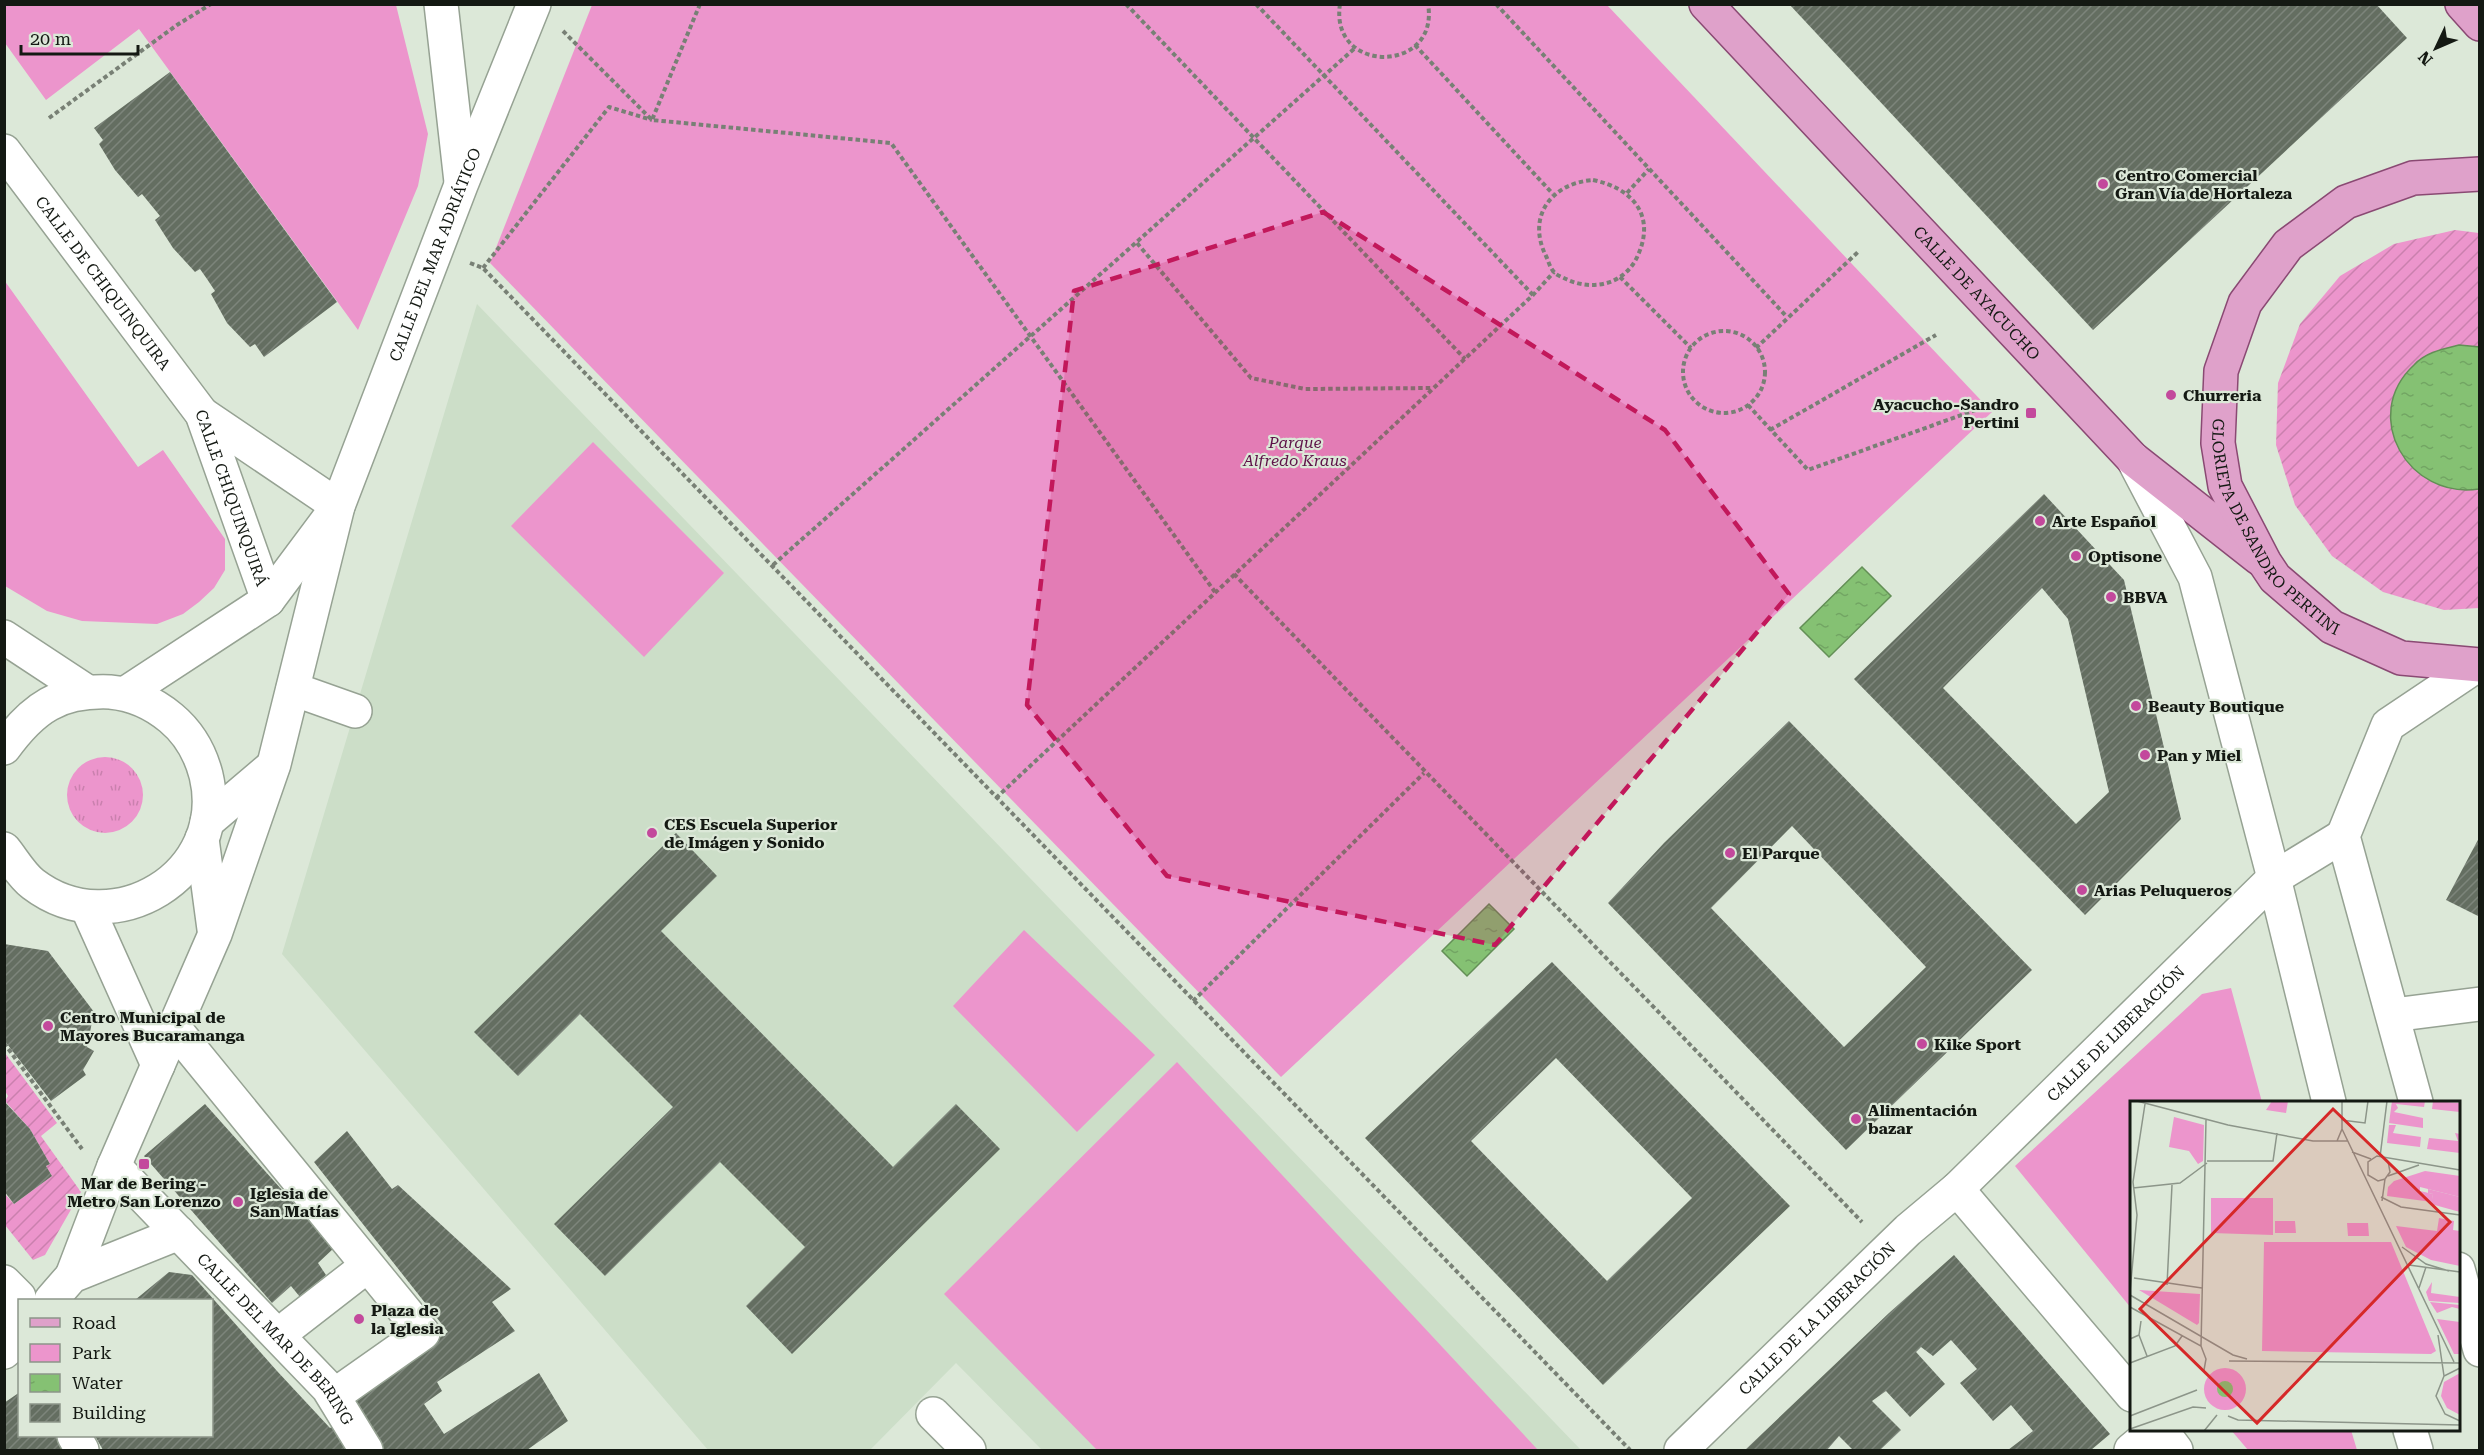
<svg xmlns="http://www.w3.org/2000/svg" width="2484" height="1455" font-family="'Roboto Serif',serif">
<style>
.built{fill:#ccdec8}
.grass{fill:url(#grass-tufts)}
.park{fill:#ec95cc}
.garden{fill:url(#garden-furrows)}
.water{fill:url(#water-ripples);stroke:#638f56;stroke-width:1.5}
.building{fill:url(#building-hatch);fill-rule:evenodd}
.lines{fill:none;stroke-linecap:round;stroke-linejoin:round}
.minor-casing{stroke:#96a293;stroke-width:36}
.major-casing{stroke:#8a4973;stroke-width:36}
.path{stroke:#788075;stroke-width:4;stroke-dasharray:4.5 3;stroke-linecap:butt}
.minor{stroke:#fff;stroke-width:33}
.major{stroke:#dfa1ca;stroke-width:33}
.marked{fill:#c2185b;fill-opacity:0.2;stroke:#c2185b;stroke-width:4.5;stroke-dasharray:12 8;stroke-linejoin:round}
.poi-dot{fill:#c3499c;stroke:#dce8d8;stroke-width:2}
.labels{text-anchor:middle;stroke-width:4.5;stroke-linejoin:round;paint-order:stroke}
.poi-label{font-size:16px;font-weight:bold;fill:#141913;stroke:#dce8d8;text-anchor:start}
.street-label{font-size:16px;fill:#141913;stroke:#dce8d8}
.park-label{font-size:16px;font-style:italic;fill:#5e1248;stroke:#dce8d8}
.inset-road{fill:none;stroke:#8c9589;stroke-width:1.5}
.view{fill:#d62828;fill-opacity:0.15;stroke:#d62828;stroke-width:3}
.inset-edge{fill:none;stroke:#141913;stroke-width:3}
</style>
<defs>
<pattern id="grass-tufts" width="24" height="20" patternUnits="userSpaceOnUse" patternTransform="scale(1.5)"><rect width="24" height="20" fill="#ec95cc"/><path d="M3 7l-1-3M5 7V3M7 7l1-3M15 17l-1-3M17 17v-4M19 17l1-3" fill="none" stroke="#ca80ae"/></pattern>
<pattern id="garden-furrows" width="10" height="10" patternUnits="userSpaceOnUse" patternTransform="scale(1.5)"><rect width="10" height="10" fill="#ec95cc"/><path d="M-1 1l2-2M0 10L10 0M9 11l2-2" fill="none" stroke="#ca80ae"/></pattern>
<pattern id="water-ripples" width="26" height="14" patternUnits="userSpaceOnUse" patternTransform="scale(1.5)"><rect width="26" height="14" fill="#85c173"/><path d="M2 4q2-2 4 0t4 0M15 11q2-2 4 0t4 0" fill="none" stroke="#72a563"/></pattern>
<pattern id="building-hatch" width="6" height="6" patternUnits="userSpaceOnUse" patternTransform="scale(1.5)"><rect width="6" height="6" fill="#646e61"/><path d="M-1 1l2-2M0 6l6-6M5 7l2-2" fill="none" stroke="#7d857b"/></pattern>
</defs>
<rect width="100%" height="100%" fill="#dce8d8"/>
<polygon class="built" points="477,304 1581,1450 1042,1450 956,1363 870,1450 708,1450 282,954"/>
<circle class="grass" cx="105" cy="795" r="38"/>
<g class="park">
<polygon points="4,5 396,5 428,134 418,186 358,330 139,29 46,100 5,43"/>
<polygon points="592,5 1607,5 1992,412 1281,1077 490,263"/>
<polygon points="4,280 138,467 163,450 225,539 225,570 214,588 199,602 183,614 157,624 82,621 47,611 5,586"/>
<polygon points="593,442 724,573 644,657 511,526"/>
<polygon points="1024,930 1155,1055 1077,1132 953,1006"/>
<polygon points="2231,988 2262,1102 2132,1102 2131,1308 2015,1166 2202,994"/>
<polygon points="1177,1062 1538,1450 1097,1450 944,1294"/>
<polygon points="2231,1430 2351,1430 2357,1450 2248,1450"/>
</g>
<g class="garden">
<polygon points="2455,230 2479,233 2479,608 2444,610 2383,592 2332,556 2295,505 2276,445 2278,383 2300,324 2340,276 2394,244"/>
<polygon points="5,1053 57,1123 41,1136 81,1192 45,1255 33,1260 5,1225 4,1193 14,1204 52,1176 46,1166 50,1164 30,1129 5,1101 8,1096 5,1091"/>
</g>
<g class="water">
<path d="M2459 345 2480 347 2479 489C2409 500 2359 416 2414 365 2426 352 2443 349 2459 345Z"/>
<polygon points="1862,567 1891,596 1829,657 1800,628"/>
<polygon points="1489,904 1514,929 1467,976 1442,951"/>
</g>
<g class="building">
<polygon points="1789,4 2376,4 2407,38 2093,330"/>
<polygon points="170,72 337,302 264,357 255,344 250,347 227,323 211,294 215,291 207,279 200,269 195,272 173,248 155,220 160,216 142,194 138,197 115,170 99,144 103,140 94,128"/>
<path d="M2044 494 2124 580 2181 819 2085 915 1854 679ZM2042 588 2068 619 2109 792 2076 824 1943 688Z"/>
<path d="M1789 721 2032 970 1846 1150 1608 903 1664 843ZM1792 826 1926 967 1844 1047 1711 908Z"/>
<polygon points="676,833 717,876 661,931 893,1167 956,1104 1000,1149 792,1354 746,1306 805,1247 720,1162 605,1276 554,1224 673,1107 580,1014 518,1076 474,1032"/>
<polygon points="2480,836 2480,917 2446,900"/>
<polygon points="4,944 48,951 94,1012 87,1047 94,1051 83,1070 86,1075 51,1101 4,1040"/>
<path d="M1552 962 1790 1206 1603 1385 1365 1138ZM1556 1058 1692 1198 1607 1281 1471 1141Z"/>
<polygon points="4,1101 30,1129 50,1164 46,1166 52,1176 14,1204 4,1191"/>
<polygon points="205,1104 334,1248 318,1263 326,1275 300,1297 291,1286 272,1303 144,1156"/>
<polygon points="347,1131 392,1189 398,1185 511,1289 492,1302 515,1331 437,1382 442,1391 424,1404 444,1434 539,1373 568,1421 527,1450 384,1450 349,1398 448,1332 314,1162"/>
<polygon points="1954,1255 2110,1434 2091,1450 2008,1450 2033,1431 2011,1405 1993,1421 1960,1383 1977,1369 1951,1340 1933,1356 1921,1347 1916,1352 1945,1384 1910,1417 1886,1391 1872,1401 1901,1430 1880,1450 1853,1450 1839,1436 1827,1450 1745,1450 1889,1313"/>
<polygon points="169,1272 192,1275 277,1371 330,1428 332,1427 348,1450 103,1450 95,1436 212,1436 212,1300 135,1300"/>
<polygon points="20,1392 20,1436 55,1436 64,1450 4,1450 4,1403"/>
</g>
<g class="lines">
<defs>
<g id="minor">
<polyline points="441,4 461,182"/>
<path id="s1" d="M4 151 202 414 268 600"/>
<polyline points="202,414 338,506"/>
<polyline points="2133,459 2195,577 2274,878 2329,1102"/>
<polyline points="4,637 86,691"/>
<polyline points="293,689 355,711"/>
<polyline points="126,693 268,600 330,517"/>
<path d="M4 748C33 708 59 690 110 692 133 694 153 703 171 718 189 733 200 752 206 775 230 875 113 945 33 884 22 876 13 860 4 849"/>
<polyline points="207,822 273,766"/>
<polyline points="202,839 214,929"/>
<polyline points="87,907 158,1065"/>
<polyline points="2393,1015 2480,1004"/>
<polyline points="174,1028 423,1333 342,1390"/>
<polyline points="2416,1102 2343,836 2388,725 2476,666"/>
<path id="s2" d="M114 1166 328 1388 366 1450"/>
<polyline points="1957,1189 2132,1395"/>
<polyline points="2458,1269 2480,1350"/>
<path id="s3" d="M72 1276 114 1166 215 934 274 764 338 506 461 185 534 4"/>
<polyline points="4,1282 19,1297 20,1319"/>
<polyline points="51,1300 72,1276 179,1233"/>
<polyline points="291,1325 367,1266"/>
<polyline points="4,1352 20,1338"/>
<polyline points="933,1414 969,1450"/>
<polyline points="2161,1430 2176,1450"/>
<polyline points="2410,1430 2416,1450"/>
<polyline points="74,1436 82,1450"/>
<path id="s4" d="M1681 1450 1908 1230 1957 1189 2274 878 2343 836"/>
<polyline points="2131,1450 2155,1430"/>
</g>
<g id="major">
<path id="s5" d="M1706 4 2133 459 2259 558"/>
<polyline points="2462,4 2480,24"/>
<path id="s6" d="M2480 174 2413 178 2346 202 2288 245 2245 303 2221 371 2218 443 2225 486 2265 563 2275 578 2332 627 2401 658 2480 665"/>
</g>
</defs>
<use href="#minor" class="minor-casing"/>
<use href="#major" class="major-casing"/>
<g class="path">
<polyline points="700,4 652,120 891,143 1215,592"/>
<polyline points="1126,4 1465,359"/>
<polyline points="1256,4 1533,295"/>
<path d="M1340 4C1329 75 1440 74 1428 4"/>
<polyline points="1496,4 1787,317"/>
<polyline points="563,31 651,119"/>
<polyline points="1415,45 1553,194"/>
<polyline points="49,118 177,25 211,4"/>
<path d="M1593 180C1632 188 1656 215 1638 255 1626 284 1593 292 1566 279 1562 277 1556 275 1554 272 1550 268 1548 260 1546 256 1526 216 1552 183 1593 180Z"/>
<polyline points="1627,193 1649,169"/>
<polyline points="1137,243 1251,378 1305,389 1433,388"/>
<polyline points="470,263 483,268 1630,1450"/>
<polyline points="483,268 609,107 652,120"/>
<polyline points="1620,277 1691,348"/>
<circle cx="1724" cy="372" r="41"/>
<polyline points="1756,348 1858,252"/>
<polyline points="1748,405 1808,470 1998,402"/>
<polyline points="1770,430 1936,335"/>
<polyline points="773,565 1355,48"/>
<polyline points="1234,574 1862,1222"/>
<polyline points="996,798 1533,295 1554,272"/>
<polyline points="1193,1001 1424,773"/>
<polyline points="4,1043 82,1149"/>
</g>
<use href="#minor" class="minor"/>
<use href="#major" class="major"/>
</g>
<path class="marked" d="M1323 212 1665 430 1789 594 1495 945 1167 876 1027 705 1074 291Z"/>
<g class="poi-dot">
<circle cx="2103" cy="184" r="6"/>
<circle cx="2171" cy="395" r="6"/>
<rect x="2025" y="407" width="12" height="12" rx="3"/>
<circle cx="2040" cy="521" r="6"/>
<circle cx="2076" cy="556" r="6"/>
<circle cx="2111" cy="597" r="6"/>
<circle cx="2136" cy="706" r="6"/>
<circle cx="2145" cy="755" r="6"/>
<circle cx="652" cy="833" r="6"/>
<circle cx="1730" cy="853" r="6"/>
<circle cx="2082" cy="890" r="6"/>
<circle cx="48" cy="1026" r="6"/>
<circle cx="1922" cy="1044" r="6"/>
<circle cx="1856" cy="1119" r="6"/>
<rect x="138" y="1158" width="12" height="12" rx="3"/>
<circle cx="238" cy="1202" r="6"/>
<circle cx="359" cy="1319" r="6"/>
</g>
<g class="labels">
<g class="poi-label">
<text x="2115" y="181">Centro Comercial<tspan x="2115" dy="18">Gran Vía de Hortaleza</tspan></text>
<text x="2183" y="401">Churreria</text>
<text x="2019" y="410" text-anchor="end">Ayacucho-Sandro<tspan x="2019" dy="18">Pertini</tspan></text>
<text x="2052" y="527">Arte Español</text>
<text x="2088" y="562">Optisone</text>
<text x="2123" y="603">BBVA</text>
<text x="2148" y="712">Beauty Boutique</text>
<text x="2157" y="761">Pan y Miel</text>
<text x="664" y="830">CES Escuela Superior<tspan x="664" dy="18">de Imágen y Sonido</tspan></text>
<text x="1742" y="859">El Parque</text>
<text x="2094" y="896">Arias Peluqueros</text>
<text x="60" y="1023">Centro Municipal de<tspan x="60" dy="18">Mayores Bucaramanga</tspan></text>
<text x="1934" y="1050">Kike Sport</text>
<text x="1868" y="1116">Alimentación<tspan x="1868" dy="18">bazar</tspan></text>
<text x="144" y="1189" text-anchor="middle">Mar de Bering -<tspan x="144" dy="18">Metro San Lorenzo</tspan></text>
<text x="250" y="1199">Iglesia de<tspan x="250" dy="18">San Matías</tspan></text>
<text x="371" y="1316">Plaza de<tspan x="371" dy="18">la Iglesia</tspan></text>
</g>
<g class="street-label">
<text dy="6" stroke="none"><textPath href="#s3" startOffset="1086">CALLE DEL MAR ADRIÁTICO</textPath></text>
<text dy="6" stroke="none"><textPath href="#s1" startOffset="165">CALLE DE CHIQUINQUIRA</textPath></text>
<text dy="6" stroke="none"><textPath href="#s5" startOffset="396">CALLE DE AYACUCHO</textPath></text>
<text dy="6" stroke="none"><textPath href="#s1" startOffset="418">CALLE CHIQUINQUIRÁ</textPath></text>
<text dy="6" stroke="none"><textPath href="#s6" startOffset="530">GLORIETA DE SANDRO PERTINI</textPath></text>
<text dy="6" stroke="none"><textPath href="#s4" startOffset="602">CALLE DE LIBERACIÓN</textPath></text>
<text dy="6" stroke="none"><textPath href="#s4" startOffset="189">CALLE DE LA LIBERACIÓN</textPath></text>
<text dy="6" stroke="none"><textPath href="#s2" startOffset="237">CALLE DEL MAR DE BERING</textPath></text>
</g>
<g class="park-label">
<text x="1295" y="448">Parque<tspan x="1295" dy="18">Alfredo Kraus</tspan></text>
</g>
</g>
<g transform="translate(2130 1101)">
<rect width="330" height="330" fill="#dce8d8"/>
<path d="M298 88 330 96V111L301 103 303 93 298 92Z" fill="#ec95cc"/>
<path d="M142 0H158L156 12 136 9ZM44 16 74 24 73 60 68 63 59 50 39 46ZM295 70 330 75V96L290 86V90L303 93 302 101 257 95 258 86 264 80ZM81 97H143V134L81 132ZM309 117 324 120 323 129 330 130V165L301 159 276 146 266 125 307 130ZM145 120H165L166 132H145ZM217 122H238L239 135H218ZM134 141H261L306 250 301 253 132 250ZM9 189 70 193 69 222 67 224ZM307 218 330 221V253H324Z" fill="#ec95cc"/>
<path d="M262 0H295L294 6 266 3 268 7 264 11 293 17V27L259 22ZM303 0 330 2V11L302 8ZM259 24H266L263 32 291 36 290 46 257 42ZM325 32 330 33V52L297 48 299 37 328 40ZM302 181 301 192 330 196V202L299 200 296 191ZM300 201 330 204V208L322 206 307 212ZM74 288a21 21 0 1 1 42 0a21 21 0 1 1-42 0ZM330 272V314L317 307 311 295 314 281Z" fill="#ec95cc"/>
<path d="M87 288a8 8 0 1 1 16 0a8 8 0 1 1-16 0Z" fill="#85c173"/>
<path class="inset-road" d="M7 0 98 24 183 40H218M211 19 235 22 238 0M212 28 324 261M207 40 212 28V0M222 51 241 58M250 56 257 0M77 60H143L147 32M258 60 260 71 255 78 248 80 238 74V61L247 55 330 69M258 75 289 64M3 87 50 82 77 62M251 96 271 106 330 114M252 100 255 78M272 146 296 163 319 170M279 164 330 171M4 177 72 187M37 184 42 84M289 187 296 166M0 191 7 114 3 81 15 3M0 194 103 254 117 258M0 206 71 245 76 258 74 269M9 234 17 255M308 234 314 275M0 238 9 234 11 220M71 245 76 19M99 260 330 262M0 262 45 245 52 235M330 267 314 275 306 295 315 313 330 320M0 315 67 289M98 315 108 319 330 324M0 328 63 306 76 307M74 330 87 314"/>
<path class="view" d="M203 8 320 121 127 322 10 208Z"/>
<rect width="330" height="330" class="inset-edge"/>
</g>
<rect width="2484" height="1455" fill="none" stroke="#141913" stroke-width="12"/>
<rect x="18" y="1299" width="195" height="138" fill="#dce8d8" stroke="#8c9589" stroke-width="1.5"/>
<rect x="30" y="1318" width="30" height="9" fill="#dfa1ca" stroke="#8c9589" stroke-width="1.5"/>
<text x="72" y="1329" font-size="18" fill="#141913">Road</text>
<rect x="30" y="1344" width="30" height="18" fill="#ec95cc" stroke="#8c9589" stroke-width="1.5"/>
<text x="72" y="1359" font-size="18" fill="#141913">Park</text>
<rect x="30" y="1374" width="30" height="18" fill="url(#water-ripples)" stroke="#8c9589" stroke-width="1.5"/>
<text x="72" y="1389" font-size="18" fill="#141913">Water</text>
<rect x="30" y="1404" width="30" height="18" fill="url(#building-hatch)" stroke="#8c9589" stroke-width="1.5"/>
<text x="72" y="1419" font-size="18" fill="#141913">Building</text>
<g transform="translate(2436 48) rotate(226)" stroke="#dce8d8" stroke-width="4.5" paint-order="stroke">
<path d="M0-4.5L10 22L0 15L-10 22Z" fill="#141913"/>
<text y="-9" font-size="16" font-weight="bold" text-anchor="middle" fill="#141913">N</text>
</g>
<path d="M21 45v9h117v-9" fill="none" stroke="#141913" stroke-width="3"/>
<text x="30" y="45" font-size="18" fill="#141913" stroke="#dce8d8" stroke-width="4.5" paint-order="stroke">20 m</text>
</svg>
